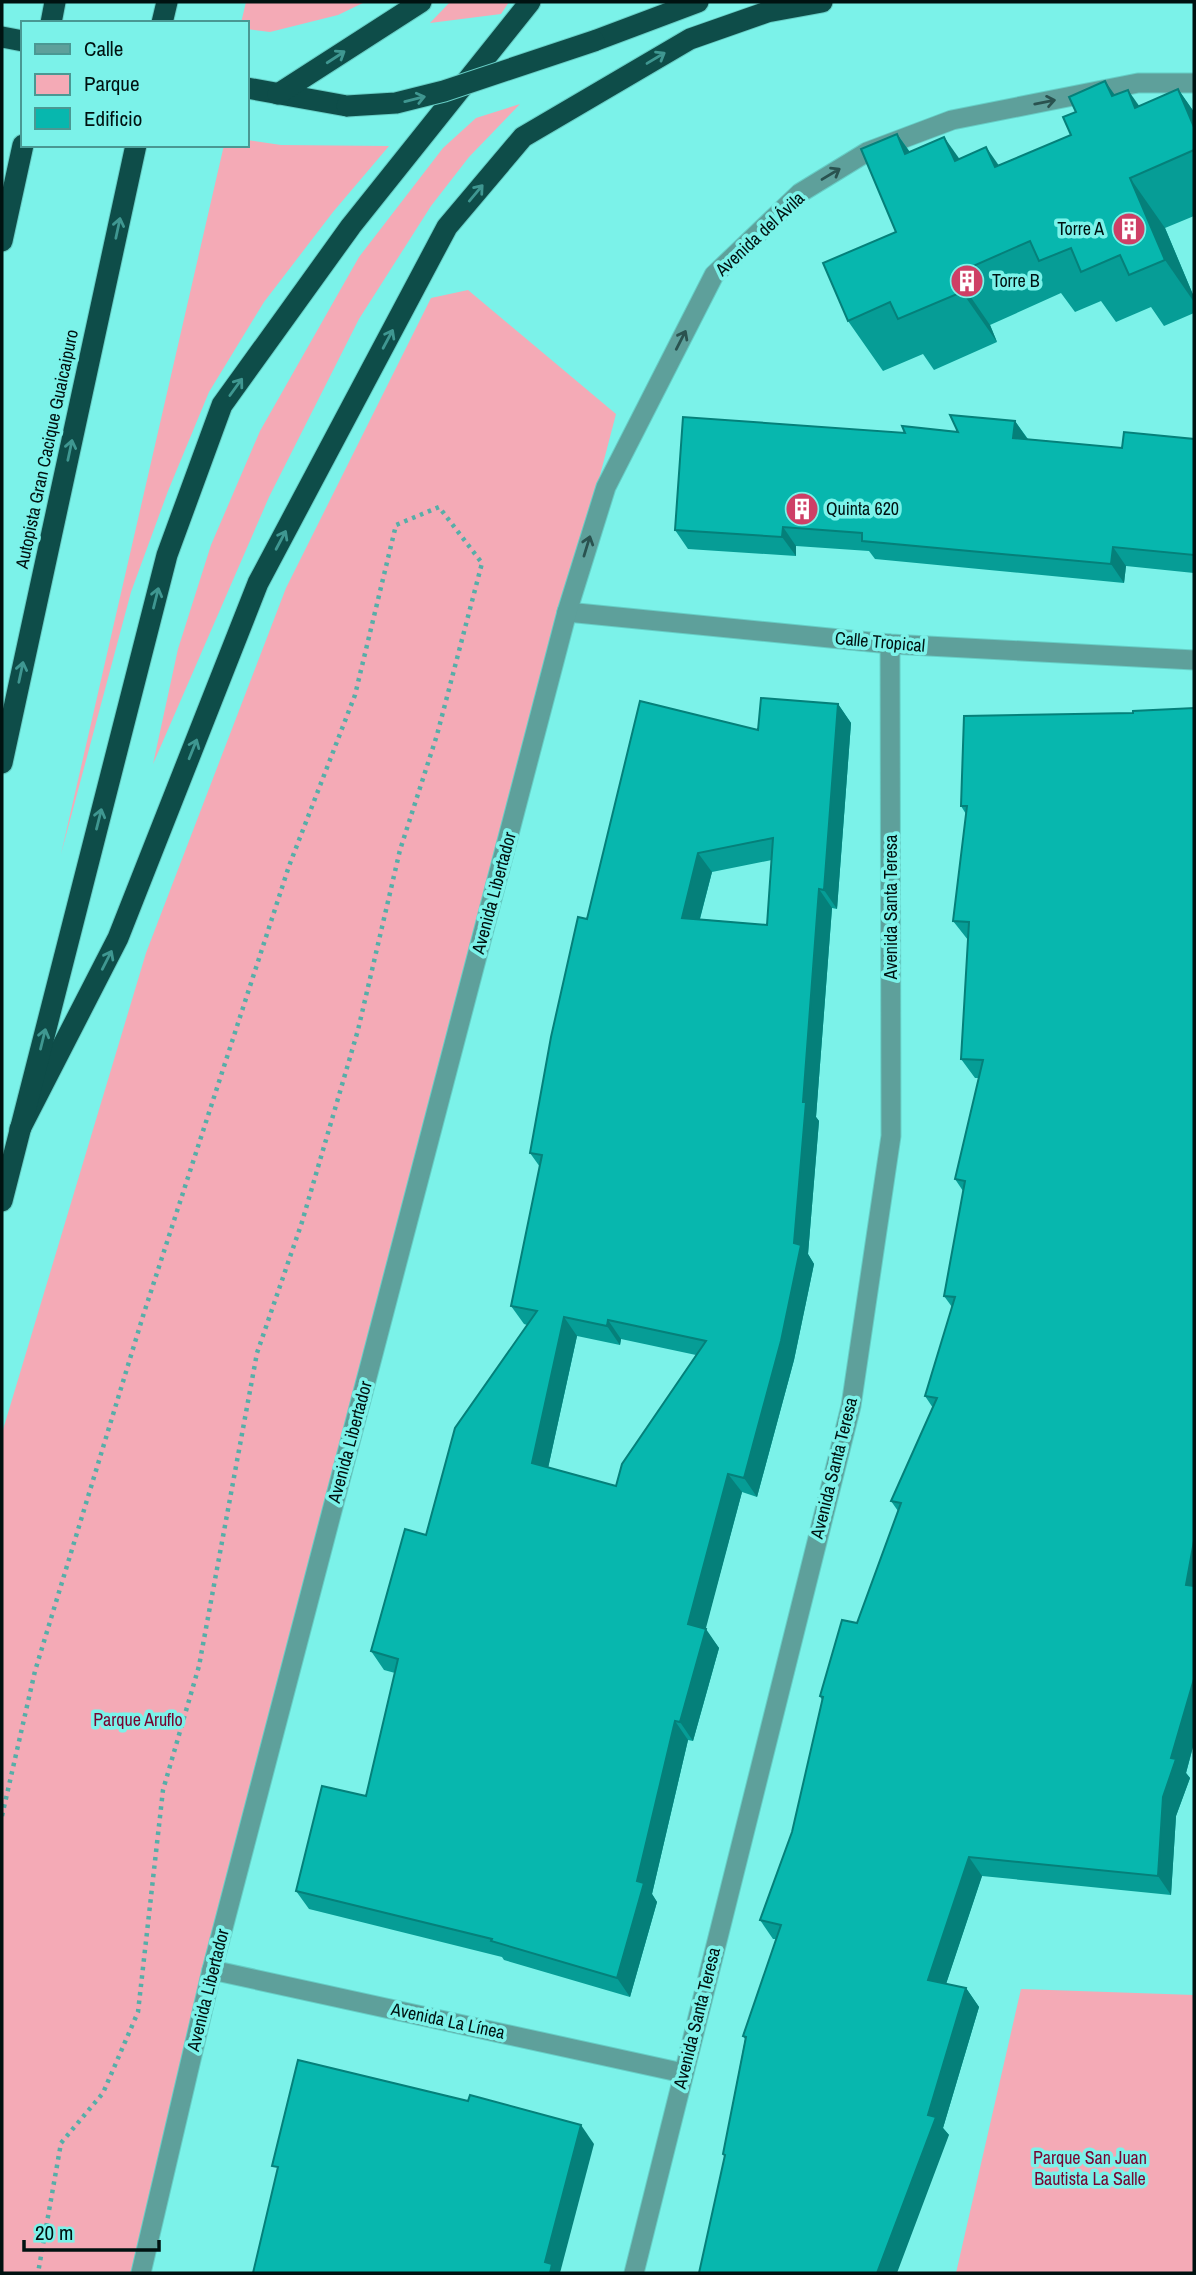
<svg xmlns="http://www.w3.org/2000/svg" width="1196" height="2275" font-family="'Archivo Narrow',sans-serif">
<style>
.green{fill:#f4aab6}
.lines{fill:none;stroke-linecap:round;stroke-linejoin:round}
.minor-casing{stroke:#67cec6;stroke-width:21}
.motorway-casing{stroke:#67cec6;stroke-width:23}
.path{stroke:#56aea8;stroke-width:4.5;stroke-dasharray:3.5 5;stroke-linecap:butt}
.minor{stroke:#5ea09b;stroke-width:19}
.motorway{stroke:#0e4d49;stroke-width:21}
.motorway-bridge-casing{stroke:#67cec6;stroke-width:23;stroke-linecap:butt}
.motorway-bridge{stroke:#0e4d49;stroke-width:21}
.wall{fill:#069d96;fill-rule:evenodd}
.shaded-wall{fill:#05807a}
.building{fill:#07b7ae;stroke:#05807a;stroke-width:2;fill-rule:evenodd}
.oneway{stroke:#3f9791}
.oneway2{stroke:#2a524f}
.labels{text-anchor:middle;stroke-width:7;stroke-linejoin:round;paint-order:stroke}
.poi-label{font-size:18px;fill:#001211;stroke:#7bf2e9;text-anchor:start}
.street-label{font-size:18px;fill:#001211;stroke:#7bf2e9}
.park-label{font-size:18px;fill:#780330;stroke:#7bf2e9}
</style>
<rect width="100%" height="100%" fill="#7bf2e9"/>
<g class="green">
<polygon points="246,2 365,2 338,15 270,32 247,29 247,23 241,23"/>
<polygon points="450,2 509,2 501,14 430,23"/>
<polygon points="520,104 469,157 431,206 359,319 269,497 153,764 178,649 211,545 260,431 359,257 443,148 476,118"/>
<polygon points="247,140 281,145 389,146 333,212 264,302 209,392 168,491 131,592 61,854 224,145 247,145"/>
<polygon points="468,290 616,414 131,2273 2,2273 2,1433 146,953 286,588 431,298"/>
<polygon points="1021,1989 1194,1995 1194,2273 956,2273"/>
</g>
<g class="lines">
<defs>
<g id="minor">
<polyline points="567,612 890,644 1194,660"/>
<polyline points="212,1970 683,2073"/>
<polyline points="141,2273 212,1970 567,612 606,487 714,275 800,193 867,152 952,120 1138,83 1194,83"/>
<polyline points="634,2273 851,1406 891,1136 890,644"/>
</g>
<g id="motorway">
<polyline points="51,23 55,2"/>
<polyline points="162,23 167,2"/>
<polyline points="2,37 23,41"/>
<polyline points="594,41 698,2"/>
<polyline points="247,88 347,106"/>
<polyline points="278,94 421,2"/>
<polyline points="2,241 23,145"/>
<polyline points="2,763 136,145"/>
<polyline points="20,1129 118,938 258,583 447,227 523,137 690,39 767,12 822,2"/>
<polyline points="2,1201 167,555 222,405 351,226 530,2"/>
</g>
</defs>
<use href="#minor" class="minor-casing"/>
<use href="#motorway" class="motorway-casing"/>
<polyline class="path" points="2,1816 35,1671 143,1316 289,866 355,695 396,525 439,507 482,563 437,735 400,850 358,1030 302,1222 257,1353 199,1666 163,1790 138,2012 103,2093 61,2143 38,2273"/>
<use href="#minor" class="minor"/>
<use href="#motorway" class="motorway"/>
<defs>
<polyline id="motorway-bridge" points="347,106 396,103 444,91 594,41"/>
</defs>
<use href="#motorway-bridge" class="motorway-bridge-casing"/>
<use href="#motorway-bridge" class="motorway-bridge"/>
</g>
<g class="wall">
<polygon points="1178,89 1194,112 1194,216 1165,228 1194,297 1194,313 1164,326 1151,307 1116,322 1101,301 1075,312 1061,293 990,325 997,342 934,370 923,354 883,371 848,321 896,232 897,134 910,152 999,165 1071,135 1115,95 1139,106"/>
<polygon points="1015,421 1028,439 1122,448 1194,439 1194,573 1126,566 1124,583 875,559 869,551 796,546 796,556 688,549 675,530 905,433 958,432"/>
<path d="M838 704 851 723 837 909 832 908 816 1117 819 1121 808 1254 814 1264 794 1360 757 1497 742 1492 705 1629 719 1648 693 1741 688 1740 652 1894 657 1902 630 1997 504 1960 502 1957 309 1909 296 1891 366 1796 395 1673 384 1670 371 1651 527 1325 524 1324 511 1306 540 1167 530 1153 587 919 758 730ZM772 860 767 925 700 919 712 872ZM577 1336 620 1345 621 1339 696 1355 616 1486 548 1468Z"/>
<polygon points="1194,708 1194,1743 1186,1773 1190,1778 1176,1816 1171,1895 982,1876 946,1984 966,1988 979,2007 943,2128 949,2135 725,2157 723,2154 745,2039 743,2036 776,1939 773,1939 760,1920 792,1832 822,1700 820,1696 857,1623 898,1511 891,1501 933,1408 925,1396 952,1307 944,1296 963,1191 955,1179 979,1078 975,1078 961,1059 968,940 953,921 966,814 961,806 1133,713"/>
</g>
<g class="shaded-wall">
<polygon points="1105,81 1141,132 1112,96"/>
<polygon points="1178,89 1194,112 1194,127"/>
<polygon points="1128,90 1163,140 1135,108"/>
<polygon points="897,134 932,184 905,154"/>
<polygon points="944,137 980,188 955,161"/>
<polygon points="986,147 1021,197 995,167"/>
<polygon points="1130,178 1165,228 1194,297 1194,302 1165,260"/>
<polygon points="955,274 990,325 997,342 962,292"/>
<polygon points="1015,421 1028,440 1013,438"/>
<polygon points="783,527 796,546 796,556 782,537"/>
<polygon points="1113,547 1126,566 1124,583 1111,564"/>
<polygon points="838,704 851,723 837,909 824,890"/>
<polygon points="698,853 712,872 695,937 682,918"/>
<polygon points="819,889 832,908 816,1117 819,1121 808,1254 814,1264 794,1360 757,1497 744,1478 794,1243 803,1102"/>
<polygon points="564,1317 577,1336 545,1482 532,1463"/>
<polygon points="608,1320 621,1339 620,1345 607,1326"/>
<polygon points="728,1474 742,1492 702,1643 688,1624"/>
<polygon points="1194,1541 1194,1596 1186,1585"/>
<polygon points="706,1629 719,1648 693,1741 680,1722"/>
<polygon points="1194,1679 1194,1743 1186,1773 1190,1778 1176,1816 1171,1895 1158,1876 1163,1797 1171,1758"/>
<polygon points="675,1721 688,1740 652,1894 657,1902 630,1997 617,1978 637,1881"/>
<polygon points="969,1857 982,1876 941,1999 928,1980"/>
<polygon points="966,1988 979,2007 943,2128 949,2135 897,2273 877,2273 928,2115"/>
<polygon points="581,2125 594,2144 560,2273 550,2273 545,2262"/>
</g>
<g class="building">
<polygon points="1105,81 1112,96 1128,90 1135,108 1178,89 1194,127 1194,150 1130,178 1165,260 1129,275 1120,255 1081,272 1071,248 1039,261 1030,241 955,274 962,292 898,319 890,302 848,321 823,263 896,232 861,149 897,134 905,154 944,137 955,161 986,147 995,167 1071,135 1063,117 1076,112 1069,97"/>
<polygon points="950,415 1015,421 1013,438 1122,448 1124,432 1194,439 1194,555 1113,547 1111,564 862,541 862,533 783,527 782,537 675,530 683,417 905,433 902,426 958,432"/>
<path d="M761 698 838 704 824 890 819 889 803 1102H806L794 1243 801 1245 781 1341 744 1478 728 1474 688 1624 706 1629 680 1722 675 1721 637 1881 644 1883 617 1978 491 1941 492 1939 296 1891 322 1786 366 1796 398 1659 371 1651 405 1529 426 1535 455 1428 537 1311 511 1306 542 1155 530 1153 551 1037 578 917 587 919 640 701 758 730ZM773 838 767 925 682 918 698 853ZM564 1317 607 1326 608 1320 706 1341 622 1464 616 1486 532 1463Z"/>
<polygon points="1194,708 1194,1541 1186,1585 1194,1586 1194,1679 1171,1758 1176,1759 1163,1797 1158,1876 969,1857 928,1980 966,1988 928,2115 936,2117 877,2273 699,2273 725,2155 723,2154 746,2037 743,2036 781,1925 760,1920 792,1832 823,1697 820,1696 842,1620 857,1623 901,1503 891,1501 937,1398 925,1396 955,1297 944,1296 965,1181 955,1179 983,1060 961,1059 969,922 953,921 967,806 961,806 964,716 1133,713 1133,711"/>
<polygon points="298,2060 468,2101 470,2095 581,2125 545,2262 552,2264 550,2273 253,2273 278,2167 272,2166"/>
</g>
<defs><path id="oneway-shaft" d="M-6 0H5M1.5-3L5.5 0L1.5 3" fill="none" stroke-width="1.6" stroke-linecap="round" stroke-linejoin="round" transform="scale(1.75)"/></defs>
<g class="oneway">
<use href="#oneway-shaft" transform="translate(336 57) rotate(-33)"/>
<use href="#oneway-shaft" transform="translate(656 58) rotate(-31)"/>
<use href="#oneway-shaft" transform="translate(415 99) rotate(-14)"/>
<use href="#oneway-shaft" transform="translate(476 193) rotate(-50)"/>
<use href="#oneway-shaft" transform="translate(118 228) rotate(-78)"/>
<use href="#oneway-shaft" transform="translate(388 339) rotate(-62)"/>
<use href="#oneway-shaft" transform="translate(236 387) rotate(-54)"/>
<use href="#oneway-shaft" transform="translate(70 450) rotate(-78)"/>
<use href="#oneway-shaft" transform="translate(281 540) rotate(-62)"/>
<use href="#oneway-shaft" transform="translate(156 598) rotate(-76)"/>
<use href="#oneway-shaft" transform="translate(21 672) rotate(-78)"/>
<use href="#oneway-shaft" transform="translate(193 749) rotate(-68)"/>
<use href="#oneway-shaft" transform="translate(99 819) rotate(-76)"/>
<use href="#oneway-shaft" transform="translate(107 960) rotate(-63)"/>
<use href="#oneway-shaft" transform="translate(43 1039) rotate(-76)"/>
</g>
<g class="oneway2">
<use href="#oneway-shaft" transform="translate(1045 102) rotate(-11)"/>
<use href="#oneway-shaft" transform="translate(831 174) rotate(-31)"/>
<use href="#oneway-shaft" transform="translate(681 340) rotate(-63)"/>
<use href="#oneway-shaft" transform="translate(587 546) rotate(-73)"/>
</g>
<defs>
<symbol id="building-disc" viewBox="-11 -11 22 22"><circle r="9.5" fill="#ce3f66" stroke="#7bf2e9"/><path d="M-4-6H4V6H1V3H-1V6H-4ZM-2.5-4.3h1.7v1.8h-1.7ZM.8-4.3h1.7v1.8H.8ZM-2.5-1h1.7V.8h-1.7ZM.8-1h1.7V.8H.8Z" fill="#fff"/></symbol>
</defs>
<g fill-rule="evenodd">
<use href="#building-disc" x="1110" y="210" width="38" height="38"/>
<use href="#building-disc" x="948" y="262" width="38" height="38"/>
<use href="#building-disc" x="783" y="490" width="38" height="38"/>
</g>
<g class="labels">
<g class="poi-label">
<text x="1104" y="235" text-anchor="end">Torre A</text>
<text x="992" y="287">Torre B</text>
<text x="826" y="515">Quinta 620</text>
</g>
<g class="street-label">
<text transform="translate(760 234) rotate(-43)" y="6">Avenida del Ávila</text>
<text transform="translate(47 449) rotate(-78)" y="6">Autopista Gran Cacique Guaicaipuro</text>
<text transform="translate(880 642) rotate(5)" y="6">Calle Tropical</text>
<text transform="translate(494 893) rotate(-75)" y="6">Avenida Libertador</text>
<text transform="translate(891 907) rotate(-90)" y="6">Avenida Santa Teresa</text>
<text transform="translate(350 1442) rotate(-75)" y="6">Avenida Libertador</text>
<text transform="translate(834 1468) rotate(-76)" y="6">Avenida Santa Teresa</text>
<text transform="translate(208 1990) rotate(-76)" y="6">Avenida Libertador</text>
<text transform="translate(697 2018) rotate(-76)" y="6">Avenida Santa Teresa</text>
<text transform="translate(448 2021) rotate(12)" y="6">Avenida La Línea</text>
</g>
<g class="park-label">
<text x="138" y="1726">Parque Aruflo</text>
<text x="1090" y="2164">Parque San Juan<tspan x="1090" dy="21">Bautista La Salle</tspan></text>
</g>
</g>
<rect width="1196" height="2275" fill="none" stroke="#001211" stroke-width="7"/>
<rect x="21" y="21" width="228" height="126" fill="#7bf2e9" stroke="#4a9893" stroke-width="2"/>
<rect x="35" y="44" width="35" height="10" fill="#5ea09b" stroke="#4a9893" stroke-width="2"/>
<text x="84" y="56" font-size="21" fill="#001211">Calle</text>
<rect x="35" y="74" width="35" height="21" fill="#f4aab6" stroke="#4a9893" stroke-width="2"/>
<text x="84" y="91" font-size="21" fill="#001211">Parque</text>
<rect x="35" y="108" width="35" height="21" fill="#07b7ae" stroke="#4a9893" stroke-width="2"/>
<text x="84" y="126" font-size="21" fill="#001211">Edificio</text>
<path d="M24 2240v10h135v-10" fill="none" stroke="#001211" stroke-width="3.5"/>
<text x="35" y="2240" font-size="21" fill="#001211" stroke="#7bf2e9" stroke-width="5" paint-order="stroke">20 m</text>
</svg>
